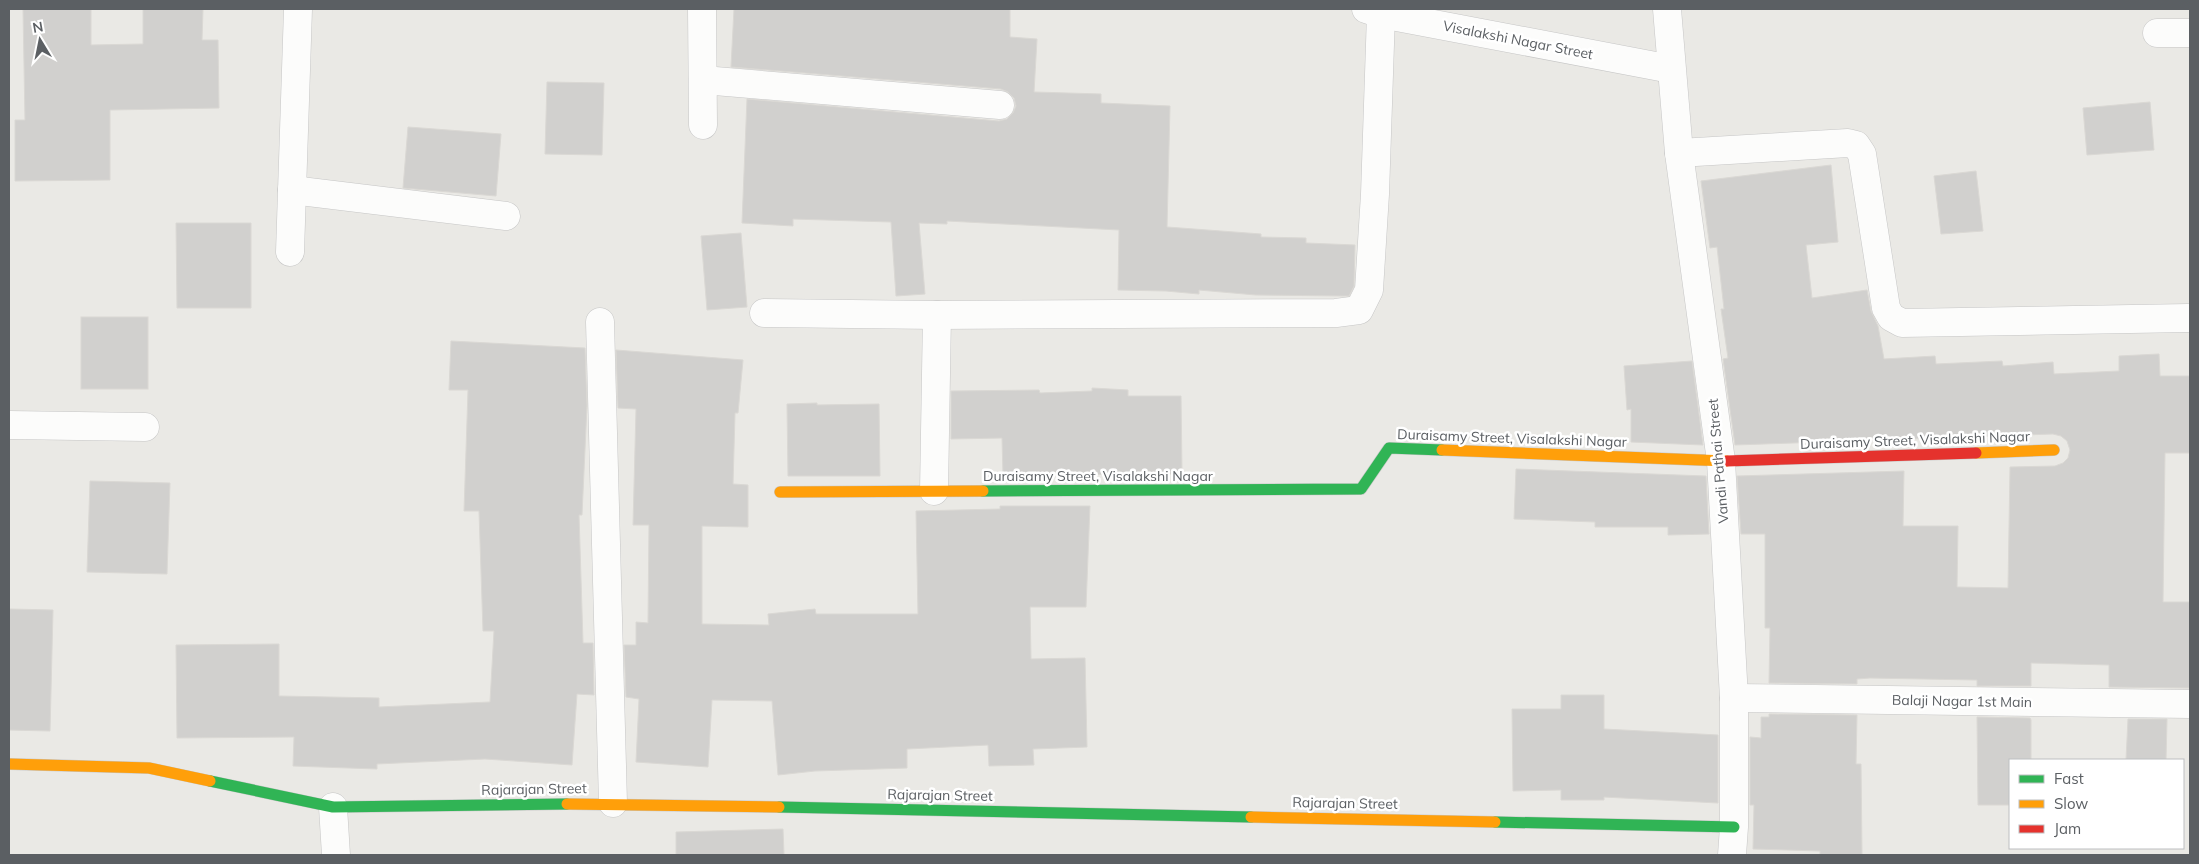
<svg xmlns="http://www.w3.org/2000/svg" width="2199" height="864" font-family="Mulish,sans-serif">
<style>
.building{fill:#d1d0ce;stroke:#dad8d4}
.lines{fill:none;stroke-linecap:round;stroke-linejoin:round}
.street-casing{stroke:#c6c6c6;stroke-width:29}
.fast-casing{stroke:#c7c7c7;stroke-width:12}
.slow-casing{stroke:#c7c7c7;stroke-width:12}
.jam-casing{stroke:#c7c7c7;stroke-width:12}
.street{stroke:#fcfcfb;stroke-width:28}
.fast{stroke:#30b455;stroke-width:11}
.slow{stroke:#ff9f0a;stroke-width:11}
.jam{stroke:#e5322d;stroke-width:11}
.labels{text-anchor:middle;stroke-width:5;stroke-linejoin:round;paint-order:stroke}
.street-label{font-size:14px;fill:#5b5f63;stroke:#fff}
</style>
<rect width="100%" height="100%" fill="#eae9e5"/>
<g class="building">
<polygon points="23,9 91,9 91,45 143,44 143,9 203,9 202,40 218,40 219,108 110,110 110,180 15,181 15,120 25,120"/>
<polygon points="734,9 1010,9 1010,37 1037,39 1034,92 1101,94 1101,103 1170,106 1167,227 1261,234 1261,237 1306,238 1306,243 1355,245 1354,286 1349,296 1344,296 1256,295 1199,290 1199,294 1166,291 1118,290 1119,230 947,221 947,224 919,223 925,294 896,296 891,222 793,219 793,226 742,223 747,99 999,121 1007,119 1013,113 1016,106 1014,98 1008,92 1001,89 731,67"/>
<polygon points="547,82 604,83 602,155 545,154"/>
<polygon points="2150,102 2154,150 2087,155 2083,108"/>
<polygon points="408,127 501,134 496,196 403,188"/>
<polygon points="1831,165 1838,242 1806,245 1812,298 1867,290 1871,311 1878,326 1884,359 1935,356 1936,364 2002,361 2003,366 2053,362 2054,374 2119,371 2119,356 2159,354 2160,376 2190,376 2190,453 2165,453 2163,602 2190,602 2190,688 2109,687 2109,665 2031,663 2031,686 1977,686 1977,680 1870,678 1857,679 1857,684 1769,683 1770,628 1765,628 1765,534 1741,534 1737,476 1904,471 1903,526 1958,526 1957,587 2008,588 2010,467 2055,466 2063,463 2068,458 2070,450 2067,441 2061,436 2053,434 1735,445 1723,359 1728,358 1721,309 1724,309 1717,247 1710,248 1701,181"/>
<polygon points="1976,171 1983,231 1941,234 1934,176"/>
<polygon points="176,223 251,223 251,308 177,308"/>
<polygon points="741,233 747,307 707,310 701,236"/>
<rect x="81" y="317" width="67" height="72"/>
<polygon points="451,341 585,348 587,406 582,515 579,515 583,643 593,643 594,695 577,694 572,765 485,759 377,764 377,769 293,766 294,737 177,738 176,645 279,644 279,696 379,698 379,707 490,702 494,631 483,631 479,511 464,511 468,390 449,390"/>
<polygon points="616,350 743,360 738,413 735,413 733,484 748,485 748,527 702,526 702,624 769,625 768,614 815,609 816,614 918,614 916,511 1000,509 1000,506 1090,506 1086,607 1030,607 1031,659 1085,658 1087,747 1033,749 1034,765 989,766 988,745 907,749 907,768 815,771 778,775 772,701 712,700 708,767 636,762 639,699 626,697 624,645 636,645 636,622 648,623 649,525 633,525 636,409 618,408"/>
<polygon points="1692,361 1703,445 1631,442 1631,409 1627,410 1624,366"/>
<polygon points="1092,388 1128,390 1128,396 1181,396 1182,474 1003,475 1002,438 951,439 951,391 1039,390 1040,393 1092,391"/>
<polygon points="817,403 817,405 879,404 880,476 788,476 787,404"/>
<polygon points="1516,469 1706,476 1709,534 1668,535 1668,527 1595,527 1595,522 1514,519"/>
<polygon points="90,481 170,483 167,574 87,572"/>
<polygon points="9,609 53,610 50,731 9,730"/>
<polygon points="1561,695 1604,695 1604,729 1718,735 1718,803 1604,797 1604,800 1561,800 1561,790 1513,791 1512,709 1561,709"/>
<polygon points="1769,714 1857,715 1856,764 1861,764 1862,855 1820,855 1820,851 1753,849 1754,805 1750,805 1750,737 1761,738 1761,717 1769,717"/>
<polygon points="1977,717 2030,718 2031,720 2031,760 2010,760 2010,805 1978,805"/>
<polygon points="2128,719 2167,719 2166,760 2126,760"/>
<polygon points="783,829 784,855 676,855 676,832"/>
</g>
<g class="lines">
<defs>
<g id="street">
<polyline points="702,9 703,125"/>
<polyline points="1366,9 1381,14 1671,69"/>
<polyline points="1667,9 1679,153 1721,461 1734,698 1734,827 1732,855"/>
<polyline points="2157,33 2190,33"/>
<polyline points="703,80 1000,105"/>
<polyline points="1679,153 1848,143 1856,145 1862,154 1886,308 1891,317 1902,323 2188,318"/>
<polyline points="292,190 506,216"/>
<polyline points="290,252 298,9"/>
<polyline points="764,313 937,315 1336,313 1359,310 1369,290 1375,194 1381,14"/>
<polyline points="600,322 613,803"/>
<polyline points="9,425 145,427"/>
<polyline points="934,491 937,315"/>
<polyline points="1734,698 2190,704"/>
<polyline points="333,807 336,855"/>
</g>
<g id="fast">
<polyline points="983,491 1361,489 1389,448 1442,450"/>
<polyline points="210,781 333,807 567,804"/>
<polyline points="779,807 1251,817"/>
<polyline points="1495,822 1734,827"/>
</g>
<g id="slow">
<polyline points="1442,450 1727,461"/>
<polyline points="1976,453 2054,450"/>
<polyline points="780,492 983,491"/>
<polyline points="9,764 149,768 210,781"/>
<polyline points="567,804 779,807"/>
<polyline points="1251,817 1495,822"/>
</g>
<polyline id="jam" points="1727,461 1976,453"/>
</defs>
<use href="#street" class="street-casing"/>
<use href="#fast" class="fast-casing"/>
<use href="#slow" class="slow-casing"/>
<use href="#jam" class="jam-casing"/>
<use href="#street" class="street"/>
<use href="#fast" class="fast"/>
<use href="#slow" class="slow"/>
<use href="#jam" class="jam"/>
</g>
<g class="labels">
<g class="street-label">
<text transform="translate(1518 40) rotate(11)" y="5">Visalakshi Nagar Street</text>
<text transform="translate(1512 438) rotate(2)" y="5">Duraisamy Street, Visalakshi Nagar</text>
<text transform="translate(1915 440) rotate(-2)" y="5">Duraisamy Street, Visalakshi Nagar</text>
<text transform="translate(1718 461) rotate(-95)" y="5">Vandi Pathai Street</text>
<text x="1098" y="481">Duraisamy Street, Visalakshi Nagar</text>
<text transform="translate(1962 701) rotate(1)" y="5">Balaji Nagar 1st Main</text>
<text transform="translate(534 789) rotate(-1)" y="5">Rajarajan Street</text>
<text transform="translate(940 795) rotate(1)" y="5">Rajarajan Street</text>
<text transform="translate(1345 803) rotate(1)" y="5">Rajarajan Street</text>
</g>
</g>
<rect width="2199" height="864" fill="none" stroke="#5b5f63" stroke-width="20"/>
<rect x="2009" y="759" width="175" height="90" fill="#ffffff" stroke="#bdbfc1"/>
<rect x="2019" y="775" width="25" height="8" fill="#30b455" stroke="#bdbfc1"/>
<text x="2054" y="784" font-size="15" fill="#5b5f63">Fast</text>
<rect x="2019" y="800" width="25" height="8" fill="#ff9f0a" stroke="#bdbfc1"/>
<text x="2054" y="809" font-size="15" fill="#5b5f63">Slow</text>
<rect x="2019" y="825" width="25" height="8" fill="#e5322d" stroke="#bdbfc1"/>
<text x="2054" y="834" font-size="15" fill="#5b5f63">Jam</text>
<g transform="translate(40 40) rotate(350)" stroke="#ffffff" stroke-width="4" paint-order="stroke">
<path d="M0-4L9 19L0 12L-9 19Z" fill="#5b5f63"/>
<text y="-8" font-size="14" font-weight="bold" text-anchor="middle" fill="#5b5f63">N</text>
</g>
</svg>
